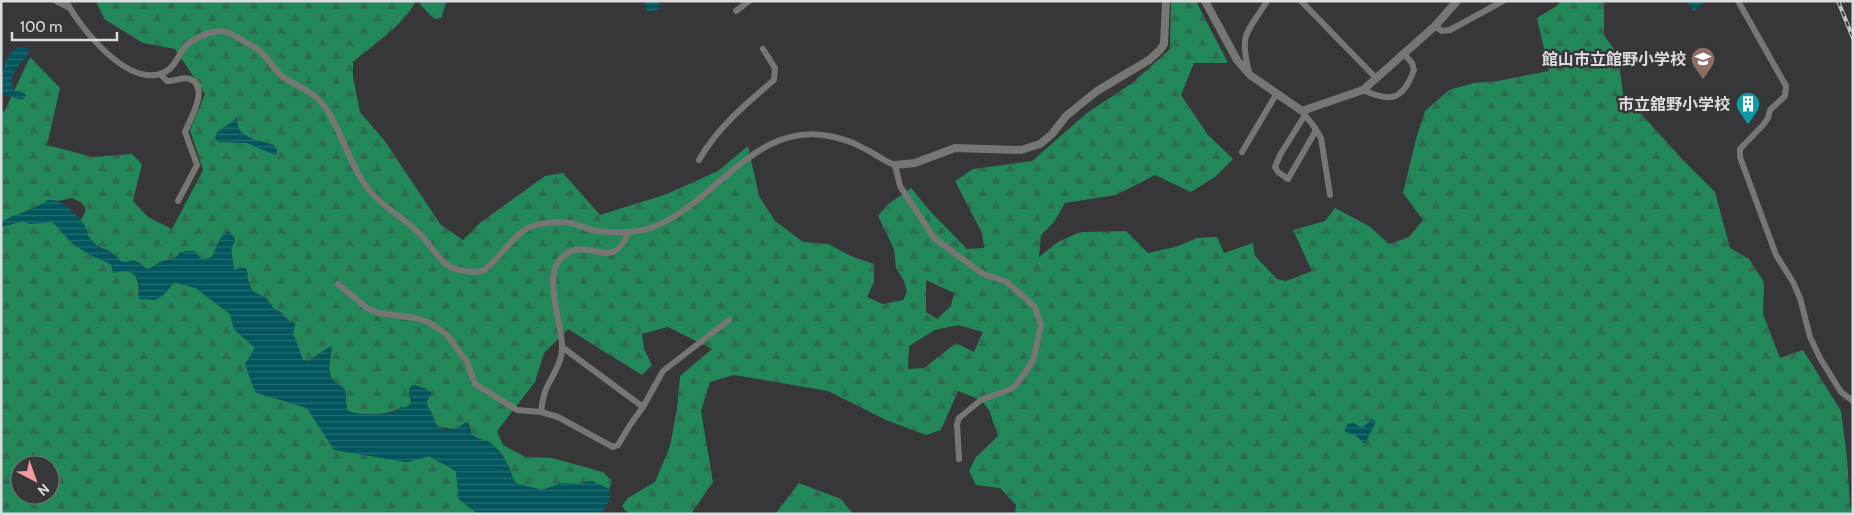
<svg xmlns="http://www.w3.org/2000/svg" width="1854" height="515" font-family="Cabin,'Noto Sans JP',sans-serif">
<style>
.forest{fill:url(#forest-firs);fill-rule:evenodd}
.water{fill:url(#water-rules)}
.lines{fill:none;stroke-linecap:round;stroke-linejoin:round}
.minor{stroke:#767674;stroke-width:6}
.tertiary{stroke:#767674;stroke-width:8}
.rail-casing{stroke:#c5c4c6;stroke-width:4}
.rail{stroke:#373639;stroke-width:2;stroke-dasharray:5.5;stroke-linecap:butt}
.labels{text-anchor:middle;stroke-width:5;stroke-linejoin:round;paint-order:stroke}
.poi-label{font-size:16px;font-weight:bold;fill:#dcdbdd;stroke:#373639;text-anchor:end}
</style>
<defs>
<pattern id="forest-firs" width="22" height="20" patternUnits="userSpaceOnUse" patternTransform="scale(1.25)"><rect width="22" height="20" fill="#228759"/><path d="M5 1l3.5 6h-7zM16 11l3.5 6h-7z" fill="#2f6b50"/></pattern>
<pattern id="water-rules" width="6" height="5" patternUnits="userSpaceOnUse" patternTransform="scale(1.25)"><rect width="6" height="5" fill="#02555d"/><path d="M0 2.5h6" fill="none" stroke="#266d74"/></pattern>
</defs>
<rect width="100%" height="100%" fill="#373639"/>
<g class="forest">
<path d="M96 1H416C402 27 374 44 353 62V77L360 112 384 140 441 225 463 240 481 222 545 176 563 173 600 215 667 194 718 171 748 146 759 196 775 221 803 242 828 244 851 256 874 264V282L867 297 883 304 903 300 907 292 904 281 896 268 894 249 878 216 887 205 911 188 930 211 967 249 984 248 982 233 955 181 973 169 1032 161 1087 113 1131 84 1170 49 1171 1H1196L1228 63H1194L1181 95 1208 135 1233 159 1215 177 1191 192 1155 175 1116 195 1065 203 1054 222 1041 235 1039 257 1058 242 1080 232 1126 231 1148 253 1175 247 1197 238 1217 237 1224 253 1253 243 1255 256 1277 279 1286 281 1312 271 1293 230 1325 221 1335 208 1369 226 1389 244 1409 237 1423 220 1403 193 1416 139 1425 111 1449 90 1473 83 1497 81 1549 71 1537 18 1558 5 1560 1H1604V35L1618 55 1623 94 1683 160 1715 192 1730 248 1749 259 1764 282 1763 314 1780 358 1803 350 1841 411 1847 457 1850 505 1853 514H1015L1016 505 1000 488 976 485 969 471 976 457 998 436 989 410 981 400 958 391 941 430 926 435 886 420 828 391 734 375 710 382 701 411 713 482 691 514H628L622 506 628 498 655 482 670 446 677 409 680 376 712 349 668 327 642 334 644 349 652 365 642 375 568 329 544 353 535 382 497 431 503 445 525 457 552 458 603 472 612 481 609 489 592 481 578 484 563 483 542 490 517 484 513 479 509 467 499 451 489 442 477 438 471 434 470 426 467 422 455 429 439 427 434 422 432 415 426 405 427 389 413 385 410 387 409 396 411 400 410 405 404 408 401 407C392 415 357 417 347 410L345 390C342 386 338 385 335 382 325 373 331 358 332 346L308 361 303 360 293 334 295 323 288 320 280 312 274 309 266 298 252 291 244 268 234 270 231 249 235 240 232 234C218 240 218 245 212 257L201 260 198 256 181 252C172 261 174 259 162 261 157 263 153 268 147 269L138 262H121C117 259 113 253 109 251 102 248 97 247 92 241 86 235 85 228 80 221L85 213V207L81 202 72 198 58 201 52 200 1 222V114L5 110 30 57 60 88 47 145 93 157 132 154 142 164 133 201 148 217 172 229 203 170 190 130 205 94 175 49 143 43 104 19ZM926 280 954 293 951 306 937 319 926 312ZM958 325 983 332 974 352 956 343 924 368 908 369 909 346 935 330Z"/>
<polygon points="417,1 447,1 441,18 434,19"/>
<path d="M23 221C33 227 45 218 54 223 61 227 64 236 70 241 82 251 96 258 111 264L115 273C133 265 141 279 138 295L166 292 174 282 196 288 230 314 234 329 255 348V392L307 408 335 450 407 462 429 456 456 471 459 499 478 514H1V227ZM20 465H50V495H20Z"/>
<polygon points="799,483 841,499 853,514 775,514"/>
</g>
<g class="water">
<polygon points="659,1 660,9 647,12 645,2"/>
<polygon points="1686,1 1705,1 1694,11"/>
<path d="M19 47 27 48 30 52 14 72 12 80 13 90 24 93 26 96 22 100 1 94C1 78 3 53 19 47Z"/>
<path d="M237 118C238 120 237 123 238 126 240 138 264 142 274 145L277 150V154L275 155 247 143 218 142 215 138 217 132Z"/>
<path d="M48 200C64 200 76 214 85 226 88 231 87 236 91 240 94 243 99 249 104 250 109 252 106 248 111 252 122 261 118 264 134 260L147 269 153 268 162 261H170L185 251H195L201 260 212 257C216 249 219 236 228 231L232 234 235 240 231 249 234 270 246 268 248 273 247 278 252 291 266 298 274 309 280 312 288 320 295 323 293 334 303 360 308 361 331 346 332 347C329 357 325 374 335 382 338 385 342 386 345 390 347 396 344 404 347 410 351 416 387 415 394 412 397 411 399 409 401 407L407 408 411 402 409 391 410 387 415 385 431 392 432 394C423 403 428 406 433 415 435 421 431 417 435 423 444 436 459 427 468 422L471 434 477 438 489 442 504 458 515 482 521 485 542 490 551 488 559 483 578 484 592 481 609 489C613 498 606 506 601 514H478L459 499 456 471 429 456 407 462 334 450 307 408 255 392 245 364 255 348 234 329 230 314 196 288 174 282C169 288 161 301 152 300 147 300 146 298 140 300 137 294 141 289 139 283 137 271 124 269 115 273H113L112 270 113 267 111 264 92 256 71 242 53 222 30 224 23 221 1 227V222L13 216 27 212Z"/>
<polygon points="1372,419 1376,421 1365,444 1355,435 1345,432 1345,428 1348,424 1354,423 1360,427 1363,427"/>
</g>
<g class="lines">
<g class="minor">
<polyline points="56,1 68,7"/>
<path d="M66 1C80 28 129 90 165 72 175 67 178 56 184 48 193 38 213 29 227 32 233 34 247 43 254 47 267 53 272 69 283 77 294 85 308 89 318 99 340 121 347 163 369 190 383 208 405 218 421 235 431 245 440 263 453 268 462 271 475 274 484 270 490 267 510 243 517 236 521 233 525 229 529 227 541 223 559 221 571 223 579 225 587 229 596 231 614 233 636 234 653 227 715 204 754 121 829 136 840 138 853 142 863 148 875 153 883 161 895 165L900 186 934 238 983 274 1007 282 1035 307 1041 325 1033 361 1016 385 1011 389 981 400 959 418 957 424 959 459"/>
<polyline points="1301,1 1376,78"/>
<polyline points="1738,1 1786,86 1785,96 1770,110 1768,118 1763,125 1740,149 1740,157 1776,255 1793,282 1800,298 1810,337 1820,358 1841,392 1853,401"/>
<polyline points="736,11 749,1"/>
<polyline points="1435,26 1442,31 1450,30 1503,1"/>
<path d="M1249 72C1239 32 1247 34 1267 1"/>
<path d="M160 74 167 81C174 82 183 76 190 79 210 87 190 119 185 132L197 165 178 201"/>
<path d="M1363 90C1391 103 1403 100 1414 70L1412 63 1404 54"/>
<polyline points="1302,111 1315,128 1315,132 1288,179 1278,172 1275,167 1280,155 1305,115"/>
<polyline points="1315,128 1321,138 1330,195"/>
<polyline points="1242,152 1277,93"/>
<path d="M699 160C718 127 746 104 774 80L775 68 763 49"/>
<polyline points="338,284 367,308 379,313 416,318 430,323 447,335 467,362 475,384 517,410 541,412 558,417 613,447 618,445 630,425 643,407 663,371 729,320"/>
<polyline points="562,347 643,407"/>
<path d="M541 412C542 404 543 396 546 389 552 376 563 361 562 346 562 326 545 280 558 262 578 236 598 259 615 251 622 247 626 238 629 232"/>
</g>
<g class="tertiary">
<polyline points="1205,1 1237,60 1250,75 1302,111 1363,90 1435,26 1457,1"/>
<polyline points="895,165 915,163 955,148 1021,150 1040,144 1052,134 1066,116 1097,91 1149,60 1160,50 1164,44 1166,1"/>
</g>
<defs>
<polyline id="rail" points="1838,1 1853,38"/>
</defs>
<use href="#rail" class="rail-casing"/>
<use href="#rail" class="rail"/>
</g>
<defs>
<symbol id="school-pin" viewBox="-11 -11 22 30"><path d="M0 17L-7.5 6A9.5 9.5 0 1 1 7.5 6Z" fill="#8d6e63" stroke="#373639"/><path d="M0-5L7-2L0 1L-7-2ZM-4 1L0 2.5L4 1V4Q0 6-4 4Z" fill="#fff"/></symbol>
<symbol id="building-pin" viewBox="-11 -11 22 30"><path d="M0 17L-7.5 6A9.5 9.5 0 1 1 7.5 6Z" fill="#0f9aa8" stroke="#373639"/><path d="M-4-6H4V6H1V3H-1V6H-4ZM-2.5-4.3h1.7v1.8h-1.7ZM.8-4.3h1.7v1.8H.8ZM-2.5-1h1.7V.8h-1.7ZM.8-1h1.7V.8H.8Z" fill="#fff"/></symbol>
</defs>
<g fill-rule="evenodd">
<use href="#school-pin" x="1689" y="45" width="28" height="38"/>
<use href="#building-pin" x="1734" y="90" width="28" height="38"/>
</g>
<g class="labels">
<g class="poi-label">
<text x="1686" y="65">館山市立館野小学校</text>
<text x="1730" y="110">市立舘野小学校</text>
</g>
</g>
<rect width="1854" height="515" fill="none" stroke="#dcdbdd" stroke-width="5"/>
<g transform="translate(35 480) rotate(139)"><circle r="24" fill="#373639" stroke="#79787b"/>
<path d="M0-4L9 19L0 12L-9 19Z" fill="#f49b9f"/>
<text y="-8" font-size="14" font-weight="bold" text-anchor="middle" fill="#dcdbdd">N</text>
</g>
<path d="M12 32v8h105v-8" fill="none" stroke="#dcdbdd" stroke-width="2.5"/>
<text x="20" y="32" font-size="15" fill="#dcdbdd" stroke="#373639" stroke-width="4" paint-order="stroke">100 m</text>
</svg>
